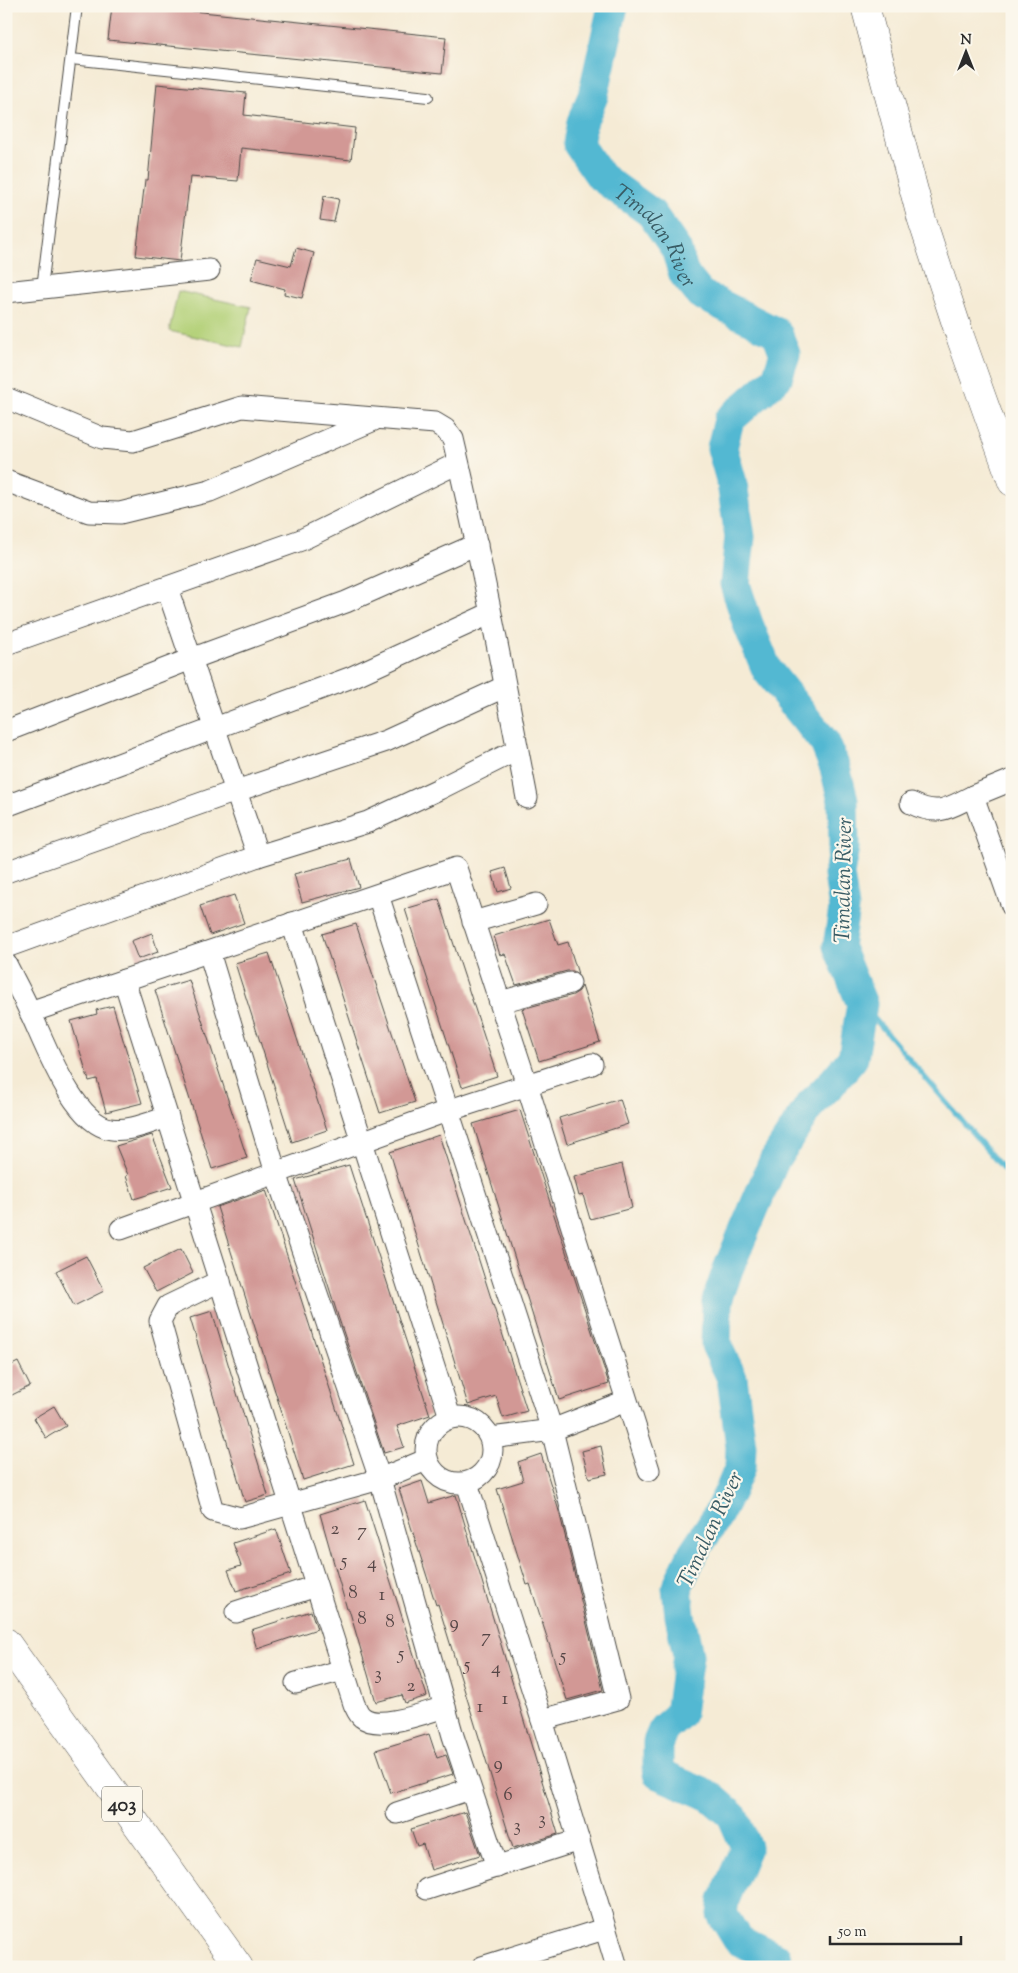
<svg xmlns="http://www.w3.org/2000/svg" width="1018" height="1973" font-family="'Sorts Mill Goudy',serif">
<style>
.green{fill:#b2d077;stroke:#6e7e51}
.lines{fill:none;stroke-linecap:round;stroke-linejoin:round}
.stream{stroke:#53b8d2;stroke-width:5}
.river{stroke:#53b8d2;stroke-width:31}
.building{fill:#d29895}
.lane-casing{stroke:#494844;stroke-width:12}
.street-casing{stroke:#494844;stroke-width:23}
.secondary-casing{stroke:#494844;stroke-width:29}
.primary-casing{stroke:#494844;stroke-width:29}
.lane{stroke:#fff;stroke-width:10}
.street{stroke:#fff;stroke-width:21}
.secondary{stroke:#fff;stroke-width:28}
.primary{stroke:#fff;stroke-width:28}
.labels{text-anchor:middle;stroke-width:4.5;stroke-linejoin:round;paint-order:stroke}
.number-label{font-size:19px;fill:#554646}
.shield{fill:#fbf7ec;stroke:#696865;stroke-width:1}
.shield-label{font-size:20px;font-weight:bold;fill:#2b2b2b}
.water-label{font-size:22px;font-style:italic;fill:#395c65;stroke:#fbf7ec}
</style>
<rect width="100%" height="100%" fill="#fbf7ec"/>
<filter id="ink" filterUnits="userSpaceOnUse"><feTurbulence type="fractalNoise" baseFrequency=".02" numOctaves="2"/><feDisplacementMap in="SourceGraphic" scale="10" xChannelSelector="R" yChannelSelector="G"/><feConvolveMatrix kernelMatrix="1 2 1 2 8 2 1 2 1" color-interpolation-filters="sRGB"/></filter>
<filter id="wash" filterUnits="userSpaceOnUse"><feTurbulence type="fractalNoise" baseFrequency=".0096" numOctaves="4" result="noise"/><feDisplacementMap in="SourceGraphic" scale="20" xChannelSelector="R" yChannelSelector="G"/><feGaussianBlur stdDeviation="1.12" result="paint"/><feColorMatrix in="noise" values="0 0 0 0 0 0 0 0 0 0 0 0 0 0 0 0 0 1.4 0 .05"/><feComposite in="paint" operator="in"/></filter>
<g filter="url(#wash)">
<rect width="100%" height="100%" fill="#f5ebd5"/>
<polygon class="green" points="178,291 251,307 242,347 169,331"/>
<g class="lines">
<polyline class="stream" points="862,1004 1012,1179"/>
<path class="river" id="s1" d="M613 6 593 96 582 122 578 144 601 177 651 213 676 249 684 274 700 294 777 333 785 354 777 378 729 420 722 448 732 483 740 537 735 584 748 624 767 670 825 743 835 768 843 800 844 847 839 874 844 909 838 946 862 1004 853 1058 832 1083 810 1105 774 1161 728 1269 717 1301 716 1345 732 1378 741 1446 740 1467 730 1491 716 1518 693 1553 677 1587 680 1616 688 1655 680 1714 664 1728 658 1742V1774L710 1796 732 1815 746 1847 724 1900 722 1914 738 1940 776 1958V1967"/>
</g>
<g id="blocks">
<g class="building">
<polygon points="112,6 143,6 446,37 442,73 108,40"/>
<polygon points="157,84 246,93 244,115 355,128 351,160 241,148 238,181 190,177 180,261 136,256 145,180 148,180"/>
<polygon points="324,196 339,199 334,222 320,220"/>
<polygon points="296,248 314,253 302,298 284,294 285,289 251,280 257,258 291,266"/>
<polygon points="351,859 359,887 302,902 294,874"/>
<polygon points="505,868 511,888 498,892 492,872"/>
<polygon points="234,895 244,923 210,935 200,906"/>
<polygon points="439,899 497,1076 462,1087 405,909"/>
<polygon points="549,919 558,945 568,942 578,974 573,971 567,971 516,985 505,954 500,955 494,936"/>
<polygon points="356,924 415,1102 380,1113 322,934"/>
<polygon points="152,933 158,952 138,959 131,941"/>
<polygon points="269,953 327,1130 292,1142 235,963"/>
<polygon points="189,980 247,1158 212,1169 155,990"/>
<polygon points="582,986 600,1042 539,1061 522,1009 573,995 579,991"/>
<polygon points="113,1006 142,1103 106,1112 97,1079 89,1081 71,1021 97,1014 96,1010"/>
<polygon points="620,1099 628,1124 567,1144 559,1118"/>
<polygon points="520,1110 609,1384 559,1400 473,1124"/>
<polygon points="152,1135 172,1187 134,1199 126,1176 128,1175 116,1146"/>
<polygon points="439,1135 527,1411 503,1418 496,1396 468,1405 390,1152"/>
<polygon points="622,1164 632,1208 590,1219 583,1195 579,1196 574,1177"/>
<polygon points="349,1165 430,1415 397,1426 404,1447 384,1453 338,1316 295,1180"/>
<polygon points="266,1190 354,1464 303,1480 217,1207"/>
<polygon points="181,1249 193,1273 156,1292 143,1268"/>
<polygon points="86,1256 104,1291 74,1306 56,1271"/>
<polygon points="212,1311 268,1495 245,1502 190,1318"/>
<polygon points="18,1362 30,1386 6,1398 6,1368"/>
<polygon points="54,1406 66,1426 46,1438 34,1418"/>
<polygon points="601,1446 607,1474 589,1478 582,1451"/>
<polygon points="541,1454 559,1511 603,1690 567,1700 530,1584 527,1585 497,1489 523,1481 518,1462"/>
<polygon points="422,1481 429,1503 456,1495 558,1834 513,1848 438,1604 436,1605 399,1489"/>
<polygon points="365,1500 427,1696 405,1703 402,1695 376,1702 349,1609 347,1609 320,1514"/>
<polygon points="276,1529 291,1574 236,1591 228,1570 241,1566 233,1543"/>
<polygon points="311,1611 317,1629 257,1649 251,1630"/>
<polygon points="429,1734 437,1758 446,1755 453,1774 391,1793 376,1750"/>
<polygon points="465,1812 480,1855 431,1870 423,1844 417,1846 411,1829"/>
</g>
</g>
</g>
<g filter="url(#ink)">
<use href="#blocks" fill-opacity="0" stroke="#494844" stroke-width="1"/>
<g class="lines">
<defs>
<g id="lane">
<polyline points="71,59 428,97"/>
<polyline points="42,288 77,6"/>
</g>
<g id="street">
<polyline points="6,292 209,270"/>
<path d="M6 398 102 438 133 441 242 407 435 423 445 429 453 439C481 558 504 678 527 798"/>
<polyline points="6,481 89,512 120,513 210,491 374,420"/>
<polyline points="167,588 258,856"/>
<polyline points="6,644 301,540 458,463"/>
<polyline points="6,731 191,659 346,602 477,544"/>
<polyline points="1012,780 973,796 1012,906"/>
<path d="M911 803C939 817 948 808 973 796"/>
<polyline points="6,806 352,677 489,614"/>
<polyline points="6,872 236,791 386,741 504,687"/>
<polyline points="378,895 552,1430 618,1699 542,1720"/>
<polyline points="473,922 536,904"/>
<polyline points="292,923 450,1417"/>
<polyline points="6,947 258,856 368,822 439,789 517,750"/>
<polyline points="209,952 276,1173 380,1479 453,1736 497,1867"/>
<path d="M6 964C14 980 23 996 30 1012 45 1043 73 1123 111 1129 129 1132 151 1122 168 1117"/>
<path d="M124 980 354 1704C356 1708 358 1714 362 1717 379 1731 424 1713 445 1707"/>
<polyline points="500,1002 570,983"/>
<polyline points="30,1012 456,868 527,1085 649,1470"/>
<polyline points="121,1229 447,1111 592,1064"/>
<polyline points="220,1281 168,1306 160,1321 213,1511 240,1518 380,1479 426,1460"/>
<circle cx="459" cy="1450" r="33"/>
<polyline points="491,1438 552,1430 626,1401"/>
<polyline points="467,1483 542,1720 617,1967"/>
<polyline points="236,1612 316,1586"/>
<polyline points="296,1683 343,1670"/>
<polyline points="397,1813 470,1789"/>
<polyline points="427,1889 579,1840"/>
<polyline points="482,1967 604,1929"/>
</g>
<polyline id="secondary" points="865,6 921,217 961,339 1012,482"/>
<polyline id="primary" points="6,1642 239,1967"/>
</defs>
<use href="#lane" class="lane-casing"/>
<use href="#street" class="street-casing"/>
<use href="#secondary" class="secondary-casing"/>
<use href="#primary" class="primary-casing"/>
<use href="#lane" class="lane"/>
<use href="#street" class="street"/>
<use href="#secondary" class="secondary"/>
<use href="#primary" class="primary"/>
</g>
</g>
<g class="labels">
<g class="number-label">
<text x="335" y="1534">2</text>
<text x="362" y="1536">7</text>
<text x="344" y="1566">5</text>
<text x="372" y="1568">4</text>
<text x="353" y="1598">8</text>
<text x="382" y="1600">1</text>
<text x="362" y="1624">8</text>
<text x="390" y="1627">8</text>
<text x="454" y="1628">9</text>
<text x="486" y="1642">7</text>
<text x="401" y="1659">5</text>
<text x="563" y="1661">5</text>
<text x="467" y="1670">5</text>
<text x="496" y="1673">4</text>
<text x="378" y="1679">3</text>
<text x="411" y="1691">2</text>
<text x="505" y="1704">1</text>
<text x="480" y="1712">1</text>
<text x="498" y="1769">9</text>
<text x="508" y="1800">6</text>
<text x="542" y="1824">3</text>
<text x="517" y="1831">3</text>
</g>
<rect class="shield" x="102" y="1786.5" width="40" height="35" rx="4"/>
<g class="shield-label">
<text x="122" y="1811">403</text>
</g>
<g class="water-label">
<text dy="8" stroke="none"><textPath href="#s1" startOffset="265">Timalan River</textPath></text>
<text transform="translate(842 880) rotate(-89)" y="8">Timalan River</text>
<text transform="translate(709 1529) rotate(-65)" y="8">Timalan River</text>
</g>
</g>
<rect width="1018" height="1973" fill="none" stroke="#fbf7ec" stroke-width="25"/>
<g transform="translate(966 52)" stroke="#fbf7ec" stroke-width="4" paint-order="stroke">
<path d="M0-4L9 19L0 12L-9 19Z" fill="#2b2b2b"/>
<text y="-8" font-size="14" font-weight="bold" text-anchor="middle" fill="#2b2b2b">N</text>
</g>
<path d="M830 1936v8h131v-8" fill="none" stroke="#2b2b2b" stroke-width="2.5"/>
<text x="838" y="1936" font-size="15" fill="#2b2b2b" stroke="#fbf7ec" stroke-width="4" paint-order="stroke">50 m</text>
</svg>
